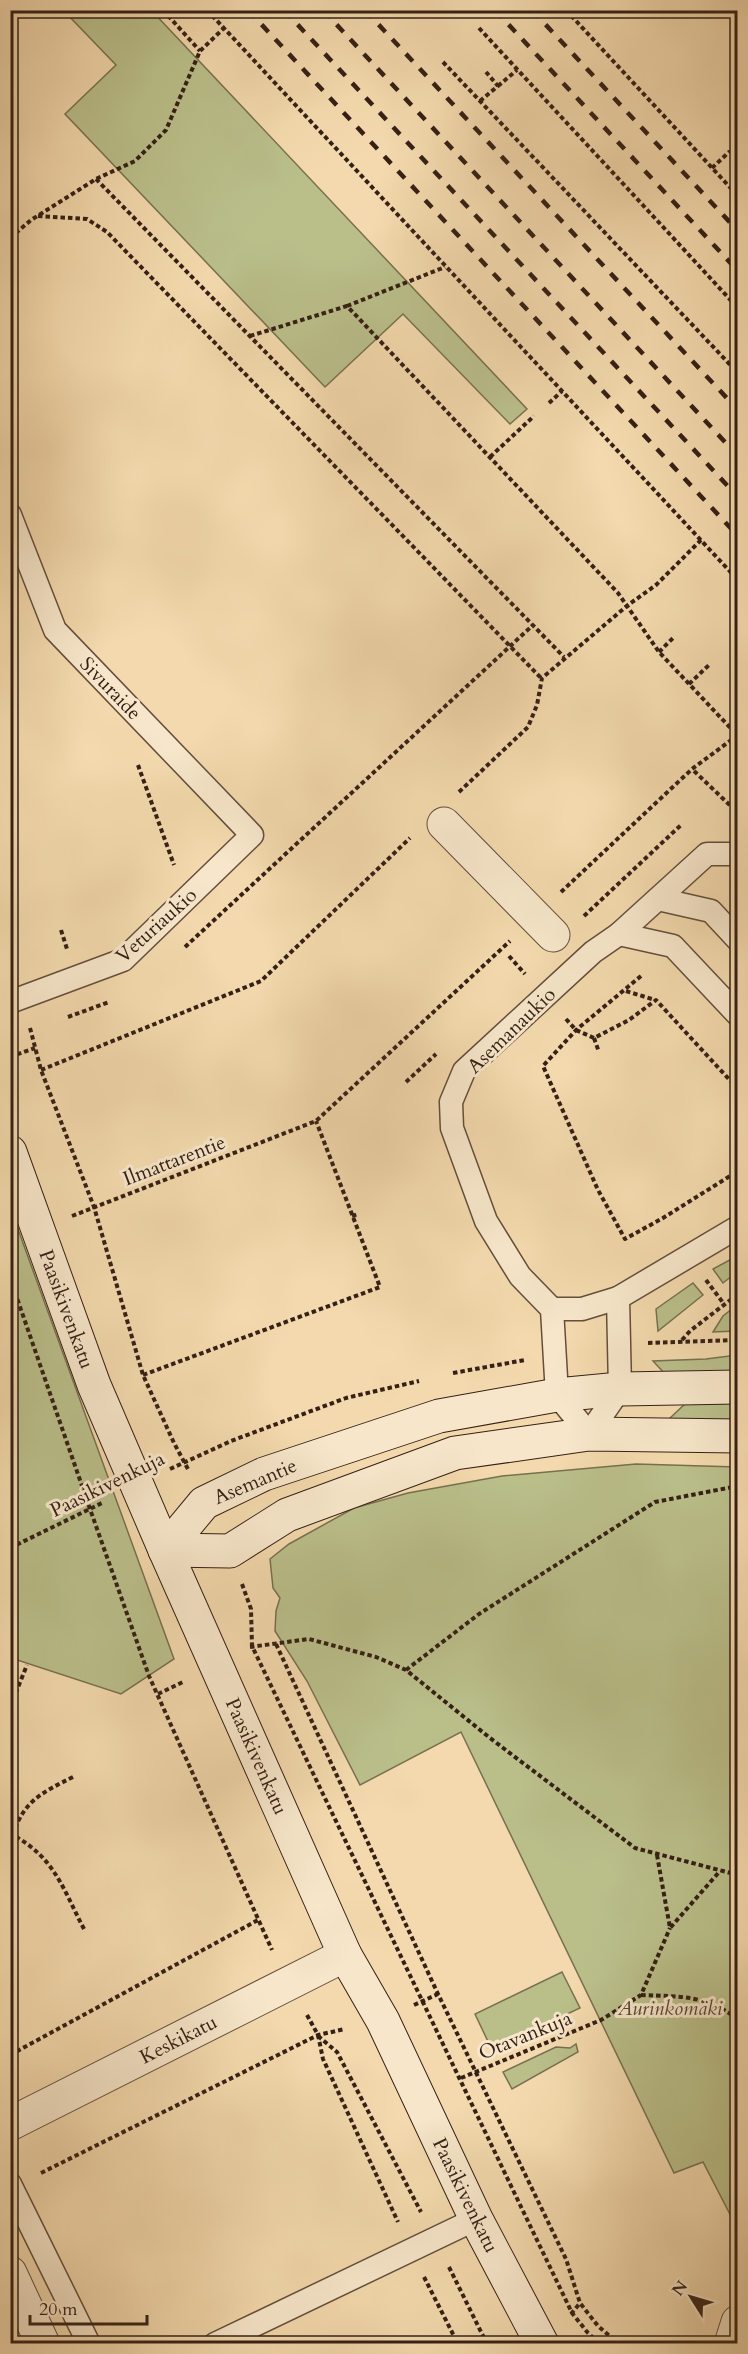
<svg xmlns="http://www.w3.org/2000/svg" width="748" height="2354" font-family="Cardo,serif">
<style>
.green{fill:#babf8a;stroke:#787050;stroke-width:1.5}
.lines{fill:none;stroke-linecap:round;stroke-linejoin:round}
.lane-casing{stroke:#644e3c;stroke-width:25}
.street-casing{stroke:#644e3c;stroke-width:35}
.secondary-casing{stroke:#352016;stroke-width:35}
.path{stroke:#352016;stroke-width:4;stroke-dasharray:4.5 3;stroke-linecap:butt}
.lane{stroke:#f7e6ca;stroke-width:22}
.street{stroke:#f7e6ca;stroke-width:33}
.secondary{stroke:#f7e6ca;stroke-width:33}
.rail{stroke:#352016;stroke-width:4.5;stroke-dasharray:10 10;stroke-linecap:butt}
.labels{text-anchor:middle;stroke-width:6;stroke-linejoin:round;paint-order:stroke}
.street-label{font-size:20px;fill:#352016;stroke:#f7e6ca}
.park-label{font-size:20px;font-style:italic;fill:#564833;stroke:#f7e6ca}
</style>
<rect width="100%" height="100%" fill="#f3d9ad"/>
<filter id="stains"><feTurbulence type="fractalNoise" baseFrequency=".00333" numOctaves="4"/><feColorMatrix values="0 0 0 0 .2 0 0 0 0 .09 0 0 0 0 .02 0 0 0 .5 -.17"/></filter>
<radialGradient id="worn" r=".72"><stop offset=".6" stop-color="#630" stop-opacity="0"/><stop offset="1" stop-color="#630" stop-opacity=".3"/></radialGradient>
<g class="green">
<polygon points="64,11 152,11 527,409 510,424 403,314 325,387 65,114 116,65"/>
<polygon points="15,1221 174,1659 121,1694 11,1658 10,1223"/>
<polygon points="737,1256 737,1272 723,1283 713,1269"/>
<polygon points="693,1283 703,1295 658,1331 656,1309"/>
<polygon points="737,1305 737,1331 713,1332 723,1316"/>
<polygon points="737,1355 737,1382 666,1375 653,1361 706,1359"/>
<polygon points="686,1403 737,1403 737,1421 682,1424 670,1418"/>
<polygon points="636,1464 737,1467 737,2228 703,2162 674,2173 461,1732 360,1785 307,1681 275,1631 276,1611 280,1598 273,1588 270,1559 289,1544 354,1508 408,1493 502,1476"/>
<polygon points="562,1972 580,2008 492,2050 475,2014"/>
<polygon points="576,2044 578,2052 512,2089 503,2072 556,2047 570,2048"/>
</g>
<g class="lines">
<defs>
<g id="lane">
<polyline points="10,515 55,630 252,835 123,960 10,1002"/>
<polyline points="738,854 707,854 619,934 593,952 464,1071 451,1102 452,1128 486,1221 520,1276 552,1309 557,1395 589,1434 620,1389 618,1298 738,1227"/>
<polyline points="658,899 711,911 738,940"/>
<polyline points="619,934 673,946 738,1015"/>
<polyline points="552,1309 582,1309 618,1298"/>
<polyline points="10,2184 89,2344"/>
<polyline points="215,2344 476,2219"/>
</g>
<g id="street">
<polyline points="444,824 553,935"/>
<polyline points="10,2124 345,1955"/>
<polyline points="10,2273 43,2344"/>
<polyline points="731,2344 738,2322"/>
</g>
<g id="secondary">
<polyline points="10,1152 94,1385 165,1550 345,1955 383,2021 476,2219 542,2344"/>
<polyline points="165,1550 204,1503 264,1474 439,1416 557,1395 620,1389 738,1387"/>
<polyline points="165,1550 230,1551 287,1515 455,1453 589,1434 738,1436"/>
</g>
</defs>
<use href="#lane" class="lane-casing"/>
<use href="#street" class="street-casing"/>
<use href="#secondary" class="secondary-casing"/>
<g class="path">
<polyline points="163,10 200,51"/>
<polyline points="207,10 738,580"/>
<polyline points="566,10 738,196"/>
<polyline points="479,28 738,308"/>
<polyline points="443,62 738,373"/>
<polyline points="498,86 517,70"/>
<polyline points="480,101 498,86 486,72"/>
<polyline points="712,168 729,152 738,151"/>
<polyline points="96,179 564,657"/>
<polyline points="38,216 87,219 107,232 541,678"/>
<polyline points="10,238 31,220 96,179 135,161 166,130 200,51 223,29"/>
<polyline points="347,306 445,267"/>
<polyline points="250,336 347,306 618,593 659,652 737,735"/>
<polyline points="549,403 562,391"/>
<polyline points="490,457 534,416"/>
<polyline points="659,652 673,638"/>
<polyline points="689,684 709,665"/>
<polyline points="738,735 692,769 738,813"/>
<polyline points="138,765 174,865"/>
<polyline points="459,792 528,727 537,705 542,678 628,605 656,585 701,540"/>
<polyline points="561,892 692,769"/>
<polyline points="584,916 681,825"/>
<polyline points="61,930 67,949"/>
<polyline points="185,947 533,625"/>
<polyline points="509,956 525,974"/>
<polyline points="641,976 576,1030 543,1066 598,1190 625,1239 663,1218 738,1171"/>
<polyline points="626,991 655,1000"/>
<polyline points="68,1017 109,1002"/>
<polyline points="566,1019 576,1030 594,1038 629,1020 656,1000 738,1089"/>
<polyline points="30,1028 41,1070 94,1207 143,1375 174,1443 189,1471"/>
<polyline points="594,1038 599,1052"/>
<polyline points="10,1057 35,1048"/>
<polyline points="41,1070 261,981 410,838"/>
<polyline points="406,1082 436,1054"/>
<polyline points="72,1216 316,1121 510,941"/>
<polyline points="352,1216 358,1214"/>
<polyline points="10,1278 90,1509 149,1676 272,1950"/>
<polyline points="706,1280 724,1304"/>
<polyline points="682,1340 690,1331 738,1294"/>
<polyline points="648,1343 738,1340"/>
<polyline points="453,1373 525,1360"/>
<polyline points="143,1375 380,1287 316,1121"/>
<polyline points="170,1469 231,1441 346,1398 419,1381"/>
<polyline points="10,1548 104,1502"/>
<polyline points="242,1584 251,1609 252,1646 572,2313 588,2333 600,2344"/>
<polyline points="276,1644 438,1994 566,2259 580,2303 598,2326 619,2344"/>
<polyline points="250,1647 309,1639 376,1657 406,1670 490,1738 635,1848 738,1875"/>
<polyline points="406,1670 479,1614 655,1502 738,1486"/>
<polyline points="158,1694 185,1681"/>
<polyline points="10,1707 27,1665"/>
<path d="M73 1777C43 1792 23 1801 13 1835 55 1858 63 1889 84 1929"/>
<polyline points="657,1855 670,1928 720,1871"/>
<path d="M641 1995C682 1997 703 1994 738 2019"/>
<polyline points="414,2005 438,1994"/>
<polyline points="307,2015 318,2035 323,2059 398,2222"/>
<polyline points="318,2036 337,2052 421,2212"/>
<polyline points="10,2055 258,1920"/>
<polyline points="461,2078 601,2020 641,1995 670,1928"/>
<polyline points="41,2173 318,2035 345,2029"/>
<polyline points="449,2267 487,2344"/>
<polyline points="424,2277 458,2344"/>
<polyline points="571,2314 580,2303"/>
</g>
<use href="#lane" class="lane"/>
<use href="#street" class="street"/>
<use href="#secondary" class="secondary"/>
<g class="rail">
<polyline points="248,10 738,536"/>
<polyline points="284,10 738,497"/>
<polyline points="323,10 738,456"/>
<polyline points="365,10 738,410"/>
<polyline points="495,10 738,271"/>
<polyline points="532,10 738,231"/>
</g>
</g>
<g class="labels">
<g class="street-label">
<text transform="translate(111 688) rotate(46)" y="7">Sivuraide</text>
<text transform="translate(156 925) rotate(-42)" y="7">Veturiaukio</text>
<text transform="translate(511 1030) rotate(-44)" y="7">Asemanaukio</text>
<text transform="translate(174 1160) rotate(-21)" y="7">Ilmattarentie</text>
<text transform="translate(67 1309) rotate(70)" y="7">Paasikivenkatu</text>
<text transform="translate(255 1481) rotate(-23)" y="7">Asemantie</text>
<text transform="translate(107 1484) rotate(-26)" y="7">Paasikivenkuja</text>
<text transform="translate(257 1756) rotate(66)" y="7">Paasikivenkatu</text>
<text transform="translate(525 2035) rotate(-22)" y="7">Otavankuja</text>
<text transform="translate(178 2039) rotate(-27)" y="7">Keskikatu</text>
<text transform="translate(466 2195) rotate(64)" y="7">Paasikivenkatu</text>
</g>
<g class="park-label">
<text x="670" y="2015">Aurinkomäki</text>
</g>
</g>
<rect width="748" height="2354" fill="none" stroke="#f3d9ad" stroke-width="36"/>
<rect x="12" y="12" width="724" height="2330" fill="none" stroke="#352016" stroke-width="3"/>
<rect x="18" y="18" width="712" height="2318" fill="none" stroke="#352016" stroke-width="1.5"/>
<g transform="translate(691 2297) rotate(307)" stroke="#f7e6ca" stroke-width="4.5" paint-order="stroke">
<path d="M0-4.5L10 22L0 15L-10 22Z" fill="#352016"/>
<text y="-9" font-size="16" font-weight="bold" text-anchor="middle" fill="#352016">N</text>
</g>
<path d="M30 2315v9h117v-9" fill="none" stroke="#352016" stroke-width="3"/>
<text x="39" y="2315" font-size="18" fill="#352016" stroke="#f7e6ca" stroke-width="4.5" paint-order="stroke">20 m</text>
<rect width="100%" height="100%" filter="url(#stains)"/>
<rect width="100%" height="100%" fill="url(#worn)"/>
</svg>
